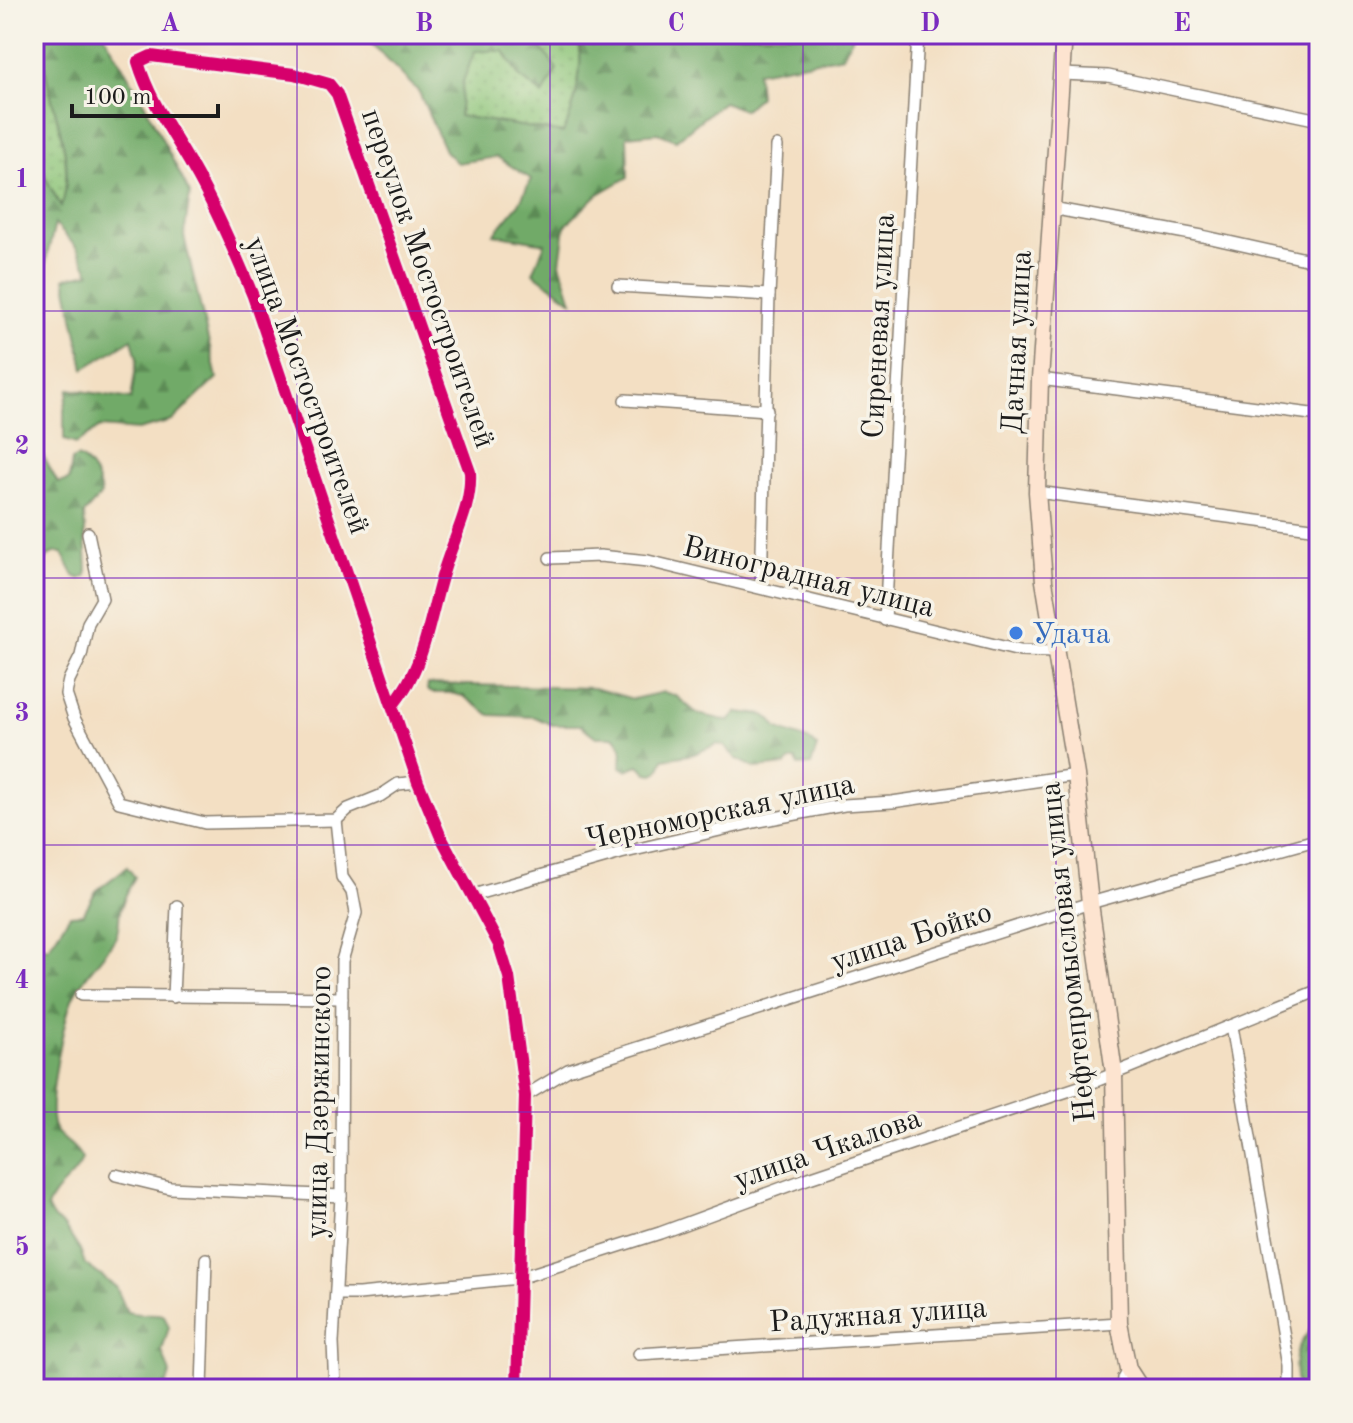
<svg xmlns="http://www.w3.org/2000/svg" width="1353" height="1423" font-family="'Old Standard TT',serif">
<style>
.grass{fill:url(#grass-dots);stroke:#54704a;stroke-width:2}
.forest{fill:url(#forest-firs);stroke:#466342;stroke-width:2}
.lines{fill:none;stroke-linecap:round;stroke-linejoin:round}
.street-casing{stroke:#887e70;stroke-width:14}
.secondary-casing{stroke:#887e70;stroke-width:19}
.street{stroke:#fff;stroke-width:11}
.secondary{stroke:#fde4d0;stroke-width:16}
.cycleway-casing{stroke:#f7f3e8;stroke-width:17}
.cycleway{stroke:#d6006c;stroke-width:12}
.grid{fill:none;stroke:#7b2cbf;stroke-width:2;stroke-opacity:0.55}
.shop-dot{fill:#3f7fe0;stroke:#f7f3e8;stroke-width:3}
.labels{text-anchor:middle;stroke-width:7;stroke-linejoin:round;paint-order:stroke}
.street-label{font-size:30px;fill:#1c1c1c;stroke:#f7f3e8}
.shop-label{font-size:30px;fill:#366cbe;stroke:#f7f3e8;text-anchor:start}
.neatline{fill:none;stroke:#7b2cbf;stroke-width:3}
.grid-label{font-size:26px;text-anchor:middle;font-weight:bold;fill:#7b2cbf}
</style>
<defs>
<pattern id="grass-dots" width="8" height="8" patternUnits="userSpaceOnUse" patternTransform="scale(2)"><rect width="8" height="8" fill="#8cc478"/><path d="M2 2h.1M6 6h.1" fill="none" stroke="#78a867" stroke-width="1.8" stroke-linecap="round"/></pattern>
<pattern id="forest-firs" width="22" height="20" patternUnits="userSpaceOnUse" patternTransform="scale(2)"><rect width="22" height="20" fill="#71aa68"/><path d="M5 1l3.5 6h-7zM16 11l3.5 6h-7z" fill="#5c8a55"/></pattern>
</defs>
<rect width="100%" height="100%" fill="#f7f3e8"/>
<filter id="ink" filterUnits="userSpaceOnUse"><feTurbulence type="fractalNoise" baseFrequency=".0125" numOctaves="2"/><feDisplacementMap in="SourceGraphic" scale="16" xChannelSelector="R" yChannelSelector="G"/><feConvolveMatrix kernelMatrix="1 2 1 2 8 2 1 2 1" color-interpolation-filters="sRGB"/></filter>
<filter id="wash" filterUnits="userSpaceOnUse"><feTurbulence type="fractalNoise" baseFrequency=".006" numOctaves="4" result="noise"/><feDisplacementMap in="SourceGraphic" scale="32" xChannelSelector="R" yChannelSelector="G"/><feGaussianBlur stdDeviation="1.8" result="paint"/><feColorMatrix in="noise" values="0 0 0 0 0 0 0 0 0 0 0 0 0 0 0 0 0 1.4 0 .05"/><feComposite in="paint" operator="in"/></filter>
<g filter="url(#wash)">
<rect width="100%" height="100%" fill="#f3dfc3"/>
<g class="grass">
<path d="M34 34H40C42 49 44 63 47 78 57 125 74 157 62 208L45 177 34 138Z"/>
<path d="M555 34H577C586 62 575 106 564 133L459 116 463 81 474 51H504L519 76 539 46Z"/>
</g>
<g class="forest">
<path d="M40 34H104L144 103 190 194 184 236 217 378 172 421 138 430 100 427 76 444 64 440V410L69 389 131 399 137 359 132 339 84 369 65 278 90 273 77 248 55 224 47 256 34 340V284L37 262 34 249V138L45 177 61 207C77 164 55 120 47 78 44 63 42 48 40 34Z"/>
<path d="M362 34H555L540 46 557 69 543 95 519 76 504 51H475L463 81 459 116 563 133C575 108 586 61 577 34H854L843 56 757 72 759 97 744 110 723 102 676 140 658 133 627 136 628 177 597 195 565 226 560 263 572 301 533 273 545 243 494 234 519 204 531 179 497 157 457 163 445 151 419 92Z"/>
<path d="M34 448 41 452 58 483 69 480 72 460 77 457C91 462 99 480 101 495L84 514 87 570 86 576 80 579 74 576 62 553C45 549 46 567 34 574Z"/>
<polygon points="428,684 594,688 633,699 664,692 676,696 698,714 729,721 738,712 764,715 770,719 778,729 813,742 817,747 811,765 799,766 796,760 790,760 786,765 755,768 737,759 724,746 717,744 694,754 664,759 659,771 654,774 647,773 639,765 626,770 621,767 622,747 615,737 596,737 580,725 552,725 535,717 490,715 463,696 450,693 432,693 427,690"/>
<path d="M127 867 135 877C129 888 123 899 120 911 118 921 120 931 114 940 102 959 85 974 74 995 64 1015 46 1107 54 1127 59 1140 74 1142 82 1159 76 1179 54 1187 47 1208L54 1219 64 1226 81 1252 85 1264 116 1287 127 1312C140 1316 150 1312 164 1315L169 1327 162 1351 170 1374 165 1389H34V1095L40 1032 34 1012V942L35 944 48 948 70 915 83 914 96 891Z"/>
<path d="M1319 1320V1389H1300L1297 1387C1293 1351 1295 1347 1319 1320Z"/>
</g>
</g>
<g filter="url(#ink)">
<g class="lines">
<defs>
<g id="street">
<polyline points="1062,74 1108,76 1319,120"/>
<polyline points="1051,208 1202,236 1319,262"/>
<polyline points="618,286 769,295"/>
<polyline points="1040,379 1319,415"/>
<polyline points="625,400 767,410"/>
<polyline points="1037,492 1319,529"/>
<polyline points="88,533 102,599 88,623 81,656 69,680 66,694 74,718 119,802 205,823 336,820 348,809 380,796 398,784 418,782"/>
<polyline points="550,558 600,556 648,561 1020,651 1055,652"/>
<polyline points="761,587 769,295 777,146"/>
<polyline points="885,620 918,34"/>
<path d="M393 705C399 697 406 688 410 679 428 645 433 603 445 567 455 535 472 506 470 472L337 94 329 84 294 74 151 56 138 62C151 105 177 138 198 177 219 215 236 255 253 296L418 782 440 835 499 945 509 977 525 1096 517 1389"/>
<polyline points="473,895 621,853 759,821 844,805 892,802 1076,775"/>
<polyline points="81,995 342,998"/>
<polyline points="173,997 177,906"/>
<polyline points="1231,1026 1289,1366 1289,1389"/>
<polyline points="525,1096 568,1070 1090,903 1319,839"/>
<polyline points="116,1175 170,1188 341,1196"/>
<polyline points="337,1294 359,1294 519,1278 660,1233 809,1178 1091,1083 1319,990"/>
<polyline points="639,1354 1119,1323"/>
<polyline points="202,1389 206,1259"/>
<polyline points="335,1389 333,1343 341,1196 342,961 356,913 352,892 342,877 336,820"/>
<polyline points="1122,1389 1123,1378 1128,1369"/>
</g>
<polyline id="secondary" points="1064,34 1040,379 1037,492 1044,581 1076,775 1090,903 1114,1073 1119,1323 1128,1369 1141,1389"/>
</defs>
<use href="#street" class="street-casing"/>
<use href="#secondary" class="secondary-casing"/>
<use href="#street" class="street"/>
<use href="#secondary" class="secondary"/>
<defs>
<path id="cycleway" d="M393 705C399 697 406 688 410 679 428 645 433 603 445 567 455 535 472 506 470 472L337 94 329 84 294 74 151 56 138 62C151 105 177 138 198 177 219 215 236 255 253 296L418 782 440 835 499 945 509 977 525 1096 517 1389"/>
</defs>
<use href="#cycleway" class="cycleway-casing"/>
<use href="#cycleway" class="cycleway"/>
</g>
</g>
<path class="grid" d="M297 34V1389M550 34V1389M803 34V1389M1056 34V1389M34 311H1319M34 578H1319M34 845H1319M34 1112H1319"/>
<circle class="shop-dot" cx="1016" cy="633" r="8"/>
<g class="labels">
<g class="street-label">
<text transform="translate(429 278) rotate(71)" y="10">переулок Мостостроителей</text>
<text transform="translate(878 326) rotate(-87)" y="10">Сиреневая улица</text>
<text transform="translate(1016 342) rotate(-87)" y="10">Дачная улица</text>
<text transform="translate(308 385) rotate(70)" y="10">улица Мостостроителей</text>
<text transform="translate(809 576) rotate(14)" y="10">Виноградная улица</text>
<text transform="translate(720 811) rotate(-12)" y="10">Черноморская улица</text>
<text transform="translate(911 936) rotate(-18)" y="10">улица Бойко</text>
<text transform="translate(1067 952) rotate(-96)" y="10">Нефтепромысловая улица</text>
<text transform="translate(318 1102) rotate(-89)" y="10">улица Дзержинского</text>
<text transform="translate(827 1148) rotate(-19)" y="10">улица Чкалова</text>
<text transform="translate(878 1314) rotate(-4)" y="10">Радужная улица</text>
</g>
<g class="shop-label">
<text x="1032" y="643">Удача</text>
</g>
</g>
<rect width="1353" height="1423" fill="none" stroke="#f7f3e8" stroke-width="88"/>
<path d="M72 104v12h146v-12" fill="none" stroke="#1c1c1c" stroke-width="4"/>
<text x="84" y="104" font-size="24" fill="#1c1c1c" stroke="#f7f3e8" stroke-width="6" paint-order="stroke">100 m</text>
<rect x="44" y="44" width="1265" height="1335" class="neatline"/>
<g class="grid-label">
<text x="170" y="31">A</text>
<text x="424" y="31">B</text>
<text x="676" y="31">C</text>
<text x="930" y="31">D</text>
<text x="1182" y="31">E</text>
<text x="22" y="187">1</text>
<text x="22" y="454">2</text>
<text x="22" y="721">3</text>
<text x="22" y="988">4</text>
<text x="22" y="1255">5</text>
</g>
</svg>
